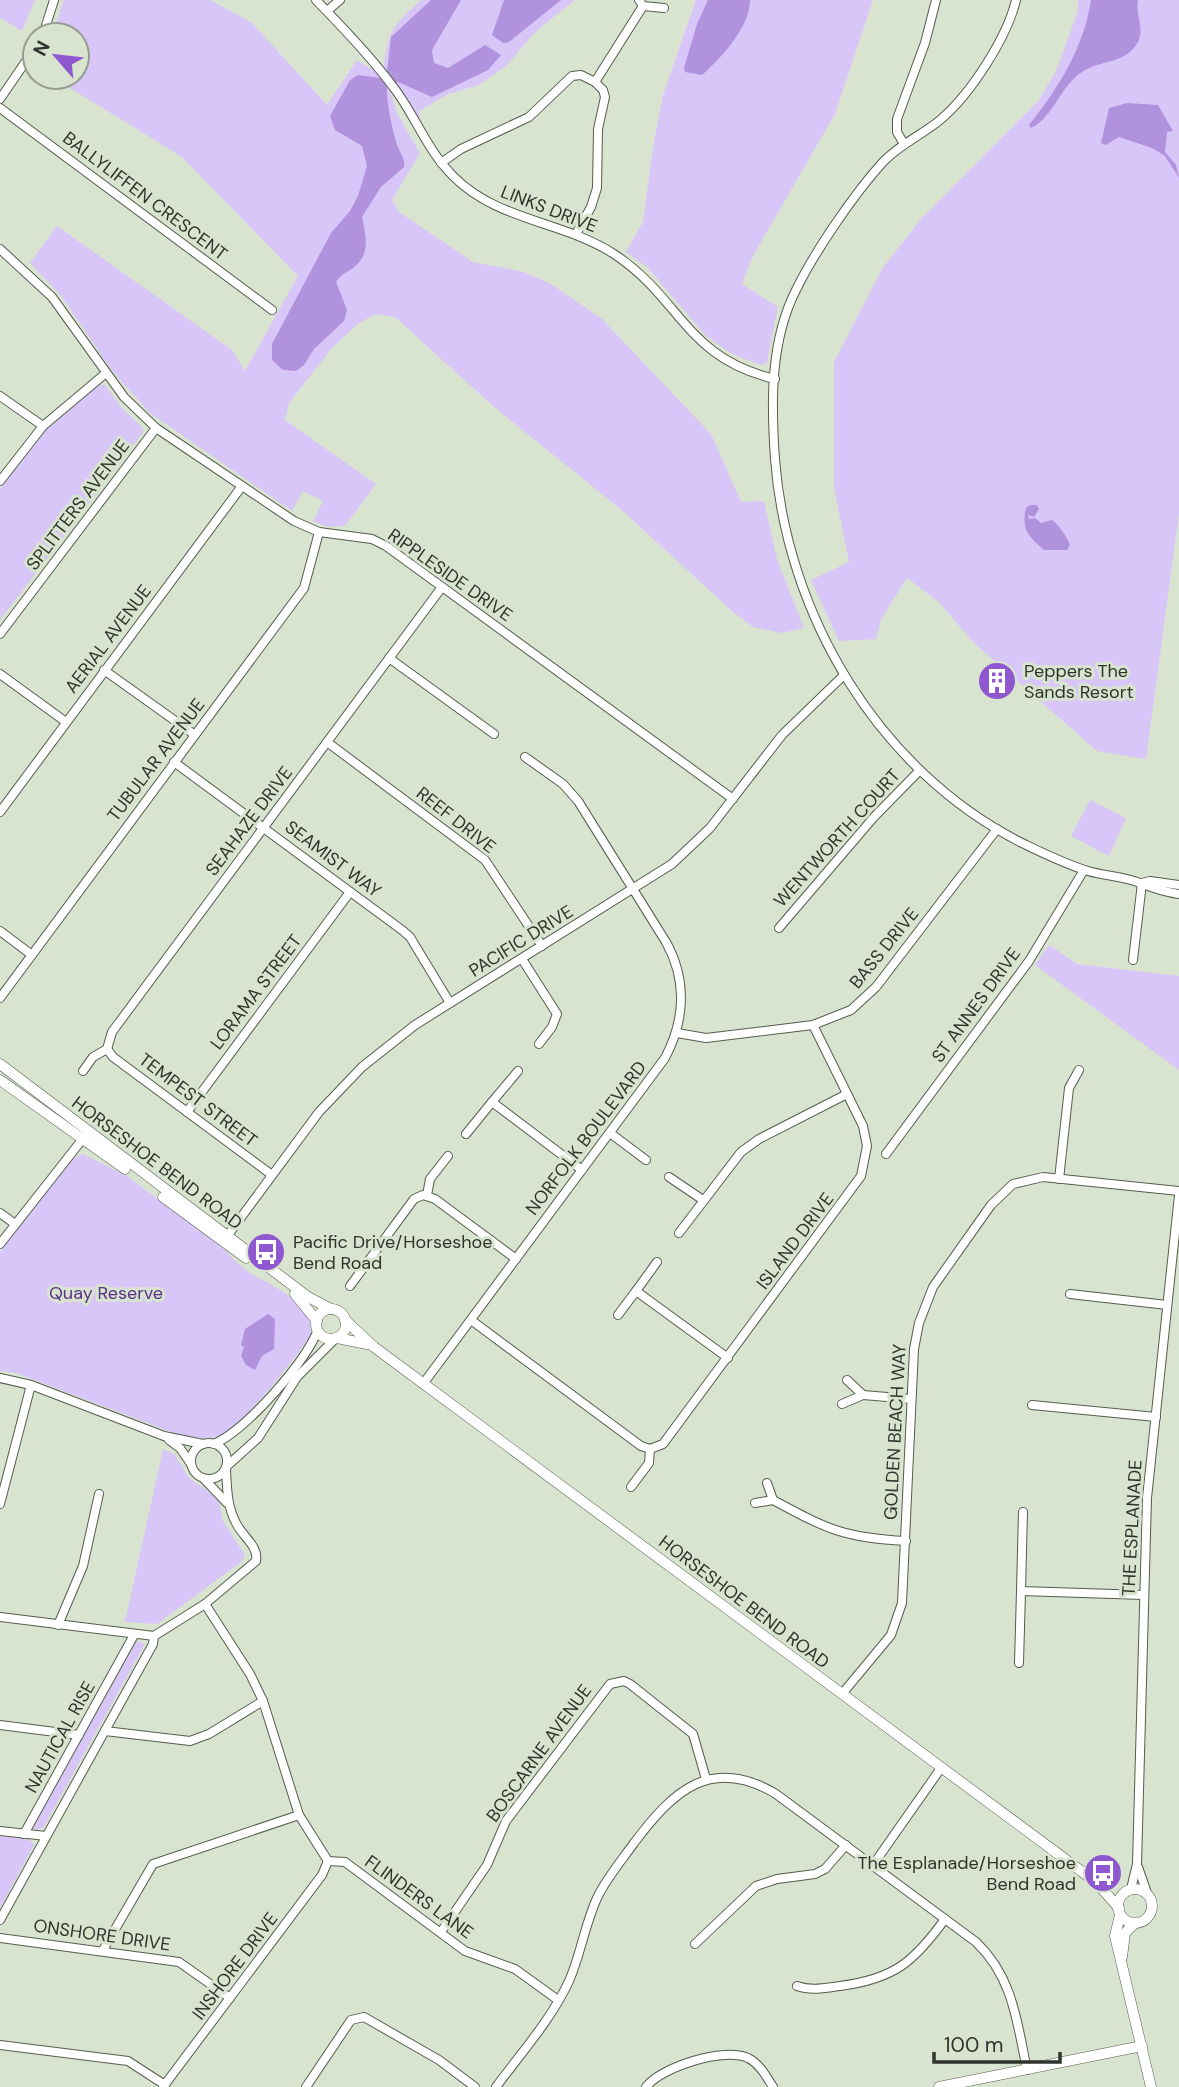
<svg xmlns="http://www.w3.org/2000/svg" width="1179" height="2087" font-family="'DM Sans',sans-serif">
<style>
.green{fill:#d9c6f9}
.water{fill:#b092dd}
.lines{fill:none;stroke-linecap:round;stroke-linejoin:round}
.minor-casing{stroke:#545e4c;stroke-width:10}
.tertiary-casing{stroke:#545e4c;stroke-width:11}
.minor{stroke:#fff;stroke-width:8}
.tertiary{stroke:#fff;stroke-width:10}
.labels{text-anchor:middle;stroke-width:6;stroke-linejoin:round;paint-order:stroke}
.street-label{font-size:18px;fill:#30342c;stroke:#d8e4cf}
.poi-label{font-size:18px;fill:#30342c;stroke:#d8e4cf;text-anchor:start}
.park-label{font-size:18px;fill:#5a3189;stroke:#d8e4cf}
</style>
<rect width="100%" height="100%" fill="#d8e4cf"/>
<g class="green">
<polygon points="0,0 35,0 22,31 0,18"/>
<path d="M64 0H210L251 22 327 105 357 60 376 72 384 68C387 31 395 24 421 0H575L536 31 506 66 479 85 448 94 419 111 420 121 394 85 389 89 398 115 420 153 392 200 399 212 473 262 524 272 551 284 602 319 711 434 741 502 764 501 777 559 804 628 781 633 753 627 733 612 624 512 493 406 395 317 375 314 358 324 332 348 289 403 285 420 376 484 345 526 328 527 313 521 323 501 303 491 292 511 150 413 112 371 62 297 30 263 57 226 232 350 245 371 298 276 182 157 52 77H77V35H52Z"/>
<polygon points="696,0 873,0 835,114 754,254 742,284 778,307 767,362 761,365 732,354 706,336 648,268 626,252 643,222 654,141 663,95"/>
<polygon points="1078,0 1179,0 1179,513 1146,759 1097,751 973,642 939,602 907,578 881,619 876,639 839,641 811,580 849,562 834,488 834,362 882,269 920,220 1039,100 1057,69 1078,11"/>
<polygon points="98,385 105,385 121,407 143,428 142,434 0,620 0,489 46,429"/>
<polygon points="1090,800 1126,818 1109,856 1071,836"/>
<polygon points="1049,945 1077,964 1179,976 1179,1070 1035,965"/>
<path d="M83 1154 127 1176 224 1249C232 1257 239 1266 249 1272 269 1285 318 1304 310 1336 294 1360 246 1422 222 1435 211 1440 196 1439 184 1437L16 1373 0 1371V1252L45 1191 74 1158Z"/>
<polygon points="163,1449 174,1454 189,1478 218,1498 223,1521 245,1555 241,1562 157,1624 125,1622"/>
<polygon points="135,1640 145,1644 43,1828 34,1830 32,1827"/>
<polygon points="0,1836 29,1839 34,1845 0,1908"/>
</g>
<g class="water">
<path d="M431 0H461L432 50 434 63 448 68 485 45 501 55 488 70 432 97 398 82 387 87C386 100 393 134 398 147 401 156 405 157 404 167L381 187 362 217C366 235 371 255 353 268 346 273 341 274 336 282L347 310 344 321 314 349 304 365 296 371 283 370 272 360V344L331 233 350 211 358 196 367 166 362 146 335 130 330 116 350 80 358 75 380 78 387 72 391 37Z"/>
<polygon points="504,0 561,0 509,42 503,43 492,35"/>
<path d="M708 0H750C750 27 721 58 702 75L685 72 684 68 697 24Z"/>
<path d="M1091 0H1138C1135 15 1145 28 1138 42 1125 65 1101 59 1082 72 1060 86 1054 117 1031 128L1029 125C1058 89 1084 47 1091 0Z"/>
<polygon points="1127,103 1158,105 1173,131 1167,132 1165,152 1176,165 1179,178 1165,156 1152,148 1119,137 1106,145 1101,143 1109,108"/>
<path d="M1030 505H1037L1039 509 1034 517 1028 515 1029 519 1035 518 1041 523 1052 520C1060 526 1066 536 1070 545L1067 550H1044C1028 536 1021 529 1026 508Z"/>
<polygon points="268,1314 275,1319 274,1349 262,1356 255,1370 246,1365 241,1356 244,1347 241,1345 245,1329"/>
</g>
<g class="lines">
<defs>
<g id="minor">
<path d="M316 0C344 29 373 59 397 92 417 120 428 151 453 176 497 221 563 221 614 254 682 299 685 358 775 379"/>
<polyline points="639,0 643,6 664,8"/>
<path d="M1016 0C1007 38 970 95 940 120 922 135 900 144 883 162 854 194 815 251 796 290 770 341 771 403 775 459 787 616 879 771 1022 843 1043 853 1065 864 1088 871 1104 876 1124 876 1140 883 1153 888 1164 892 1179 894"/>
<polyline points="327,11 340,0"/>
<polyline points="43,35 54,0"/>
<polyline points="0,99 35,48"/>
<polyline points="0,108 272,310"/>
<polyline points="904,144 897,132 897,119 925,43 936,0"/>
<polyline points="441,163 461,149 529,117 572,76 581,75 595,82 643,6"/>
<polyline points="576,234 591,207 597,188 598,129 605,97 603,90 595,82"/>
<polyline points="0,249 52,297 124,397 156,428 294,521 319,532 372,539 386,546 733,799"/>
<polyline points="0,396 43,426"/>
<polyline points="0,481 43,426 106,373"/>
<polyline points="0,634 156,428"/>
<polyline points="389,658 494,734"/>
<polyline points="104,670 195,735"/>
<polyline points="0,674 66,722"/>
<polyline points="327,742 485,860 542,946"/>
<polyline points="174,762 402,930 410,937 450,1003"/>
<polyline points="0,812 242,486"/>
<polyline points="1142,883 1150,881 1179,885"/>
<polyline points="779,928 874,817 920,770"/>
<polyline points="0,931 32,955"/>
<polyline points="522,959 557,1014 552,1027 539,1044"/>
<polyline points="1133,960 1142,883"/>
<polyline points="0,998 304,588 319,532"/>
<polyline points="677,1033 706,1038 813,1025 851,1010 876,987 997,829"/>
<polyline points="107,1049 113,1057 272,1175"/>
<polyline points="83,1071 93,1057 107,1049 112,1032 442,587"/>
<polyline points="492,1102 518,1071"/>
<polyline points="187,1112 350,892"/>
<polyline points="610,1133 646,1160"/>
<polyline points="466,1134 492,1102 582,1170"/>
<polyline points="886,1154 1029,961 1084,870"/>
<polyline points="669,1177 703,1200"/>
<polyline points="1059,1179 1069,1088 1079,1070"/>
<polyline points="427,1195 430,1179 448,1156"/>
<polyline points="0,1213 15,1224"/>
<polyline points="679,1233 741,1152 759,1139 847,1094"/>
<polyline points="225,1239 319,1112 362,1067 415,1025 672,864 710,828 782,735 844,675"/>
<polyline points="0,1244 85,1136"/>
<polyline points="350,1286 414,1199 423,1195 435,1199 516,1259"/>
<polyline points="636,1291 657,1262"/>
<polyline points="1070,1294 1167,1305"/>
<polyline points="618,1315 636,1291 728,1358"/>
<polyline points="471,1320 641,1446 650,1449"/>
<polyline points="0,1378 31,1385 164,1436 203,1444"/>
<polyline points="847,1380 863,1395 911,1399"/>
<path d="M423 1384 665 1058C685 1020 687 980 666 942L578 801 563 784 525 757"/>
<polyline points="842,1404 863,1395"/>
<polyline points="1032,1405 1156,1417"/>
<polyline points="169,1440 180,1448 191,1464"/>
<circle cx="209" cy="1461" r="18"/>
<path d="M214 1444C247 1429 304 1364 318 1330"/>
<polyline points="227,1466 258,1438 297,1377 335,1339"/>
<polyline points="205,1480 227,1503"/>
<path d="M767 1483 773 1500C827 1529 844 1538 906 1541"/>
<polyline points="631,1487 649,1463 650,1449 663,1444 861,1176 867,1146 863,1126 813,1025"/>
<polyline points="755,1503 773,1500"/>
<polyline points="0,1504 31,1385"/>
<polyline points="1021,1591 1023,1512"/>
<polyline points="205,1604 250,1674 263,1701 299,1815 328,1861"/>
<path d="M0 1617 154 1636 205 1604 256 1561C259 1546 242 1536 236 1523 227 1506 227 1488 226 1469"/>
<polyline points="58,1625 83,1566 99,1494"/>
<polyline points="1019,1663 1021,1591 1144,1595"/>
<polyline points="842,1694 891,1635 902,1603 914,1349 919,1323 933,1287 991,1205 1013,1184 1043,1177 1179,1191"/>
<polyline points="0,1725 79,1735"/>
<polyline points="105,1731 190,1741 209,1734 263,1701"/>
<polyline points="0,1831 46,1836"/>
<polyline points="24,1834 134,1635"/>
<polyline points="328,1861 345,1862 465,1951 515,1969 558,2000"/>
<polyline points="873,1865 941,1768"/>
<polyline points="1138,1867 1147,1893"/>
<polyline points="1131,1889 1137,1864 1147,1498 1179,1195"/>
<polyline points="0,1920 153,1644 154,1636"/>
<polyline points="441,1932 487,1865 506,1821 610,1684 624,1681 630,1684 693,1734 706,1779"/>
<polyline points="0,1938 179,1962 230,1998"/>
<polyline points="695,1944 756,1886 777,1879 815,1874 825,1869 846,1845"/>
<polyline points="103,1950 153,1864 299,1815"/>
<path d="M797 1986C811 1991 824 1988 840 1986 894 1979 914 1962 945 1919"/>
<polyline points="0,2045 128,2061 165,2085"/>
<polyline points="163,2087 322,1875 328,1861"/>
<polyline points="306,2087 351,2020 364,2017 439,2060 475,2087"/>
<path d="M496 2087C521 2053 551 2020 569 1981 581 1954 585 1923 598 1896 608 1876 622 1860 634 1843 673 1791 711 1755 776 1794L976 1942C1013 1977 1017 2022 1027 2070"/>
<path d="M646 2087C661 2067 724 2047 748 2058 760 2064 766 2076 773 2087"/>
</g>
<g id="tertiary">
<polyline points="0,1064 308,1297 331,1309"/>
<polyline points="0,1080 125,1169"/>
<polyline points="163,1197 246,1258"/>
<polyline points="295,1294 317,1321"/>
<circle cx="331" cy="1324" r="15"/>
<polyline points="345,1320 374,1347 1096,1882 1119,1908"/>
<polyline points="337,1338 367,1344"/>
<circle cx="1135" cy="1906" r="17"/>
<polyline points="1120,1915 1115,1936 1151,2087"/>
<polyline points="1122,1957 1125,1933 1134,1924"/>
<polyline points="939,2087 1142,2046"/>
</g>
</defs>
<use href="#minor" class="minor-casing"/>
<use href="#tertiary" class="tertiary-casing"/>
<use href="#minor" class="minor"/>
<use href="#tertiary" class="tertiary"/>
</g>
<defs>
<symbol id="building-disc" viewBox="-11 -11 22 22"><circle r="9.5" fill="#8f58d0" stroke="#d8e4cf"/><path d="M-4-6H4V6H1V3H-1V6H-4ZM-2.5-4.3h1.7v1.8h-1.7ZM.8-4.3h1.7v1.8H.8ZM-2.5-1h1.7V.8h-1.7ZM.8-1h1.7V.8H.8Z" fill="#fff"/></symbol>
<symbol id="bus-disc" viewBox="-11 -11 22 22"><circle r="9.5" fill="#8f58d0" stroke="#d8e4cf"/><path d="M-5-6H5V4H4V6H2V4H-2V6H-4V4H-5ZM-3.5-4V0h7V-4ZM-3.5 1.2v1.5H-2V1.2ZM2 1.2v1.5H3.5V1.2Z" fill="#fff"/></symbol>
</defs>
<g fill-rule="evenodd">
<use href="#building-disc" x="975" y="659" width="44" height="44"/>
<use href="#bus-disc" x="244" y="1230" width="44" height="44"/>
<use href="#bus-disc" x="1081" y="1851" width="44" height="44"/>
</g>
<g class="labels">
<g class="street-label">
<text transform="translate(145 196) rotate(37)" y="6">BALLYLIFFEN CRESCENT</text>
<text transform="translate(549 209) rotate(21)" y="6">LINKS DRIVE</text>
<text transform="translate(78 505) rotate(-53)" y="6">SPLITTERS AVENUE</text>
<text transform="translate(450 575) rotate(35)" y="6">RIPPLESIDE DRIVE</text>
<text transform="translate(108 639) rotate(-53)" y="6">AERIAL AVENUE</text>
<text transform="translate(156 760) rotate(-53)" y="6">TUBULAR AVENUE</text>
<text transform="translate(456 820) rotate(38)" y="6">REEF DRIVE</text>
<text transform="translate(249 821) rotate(-53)" y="6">SEAHAZE DRIVE</text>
<text transform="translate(837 838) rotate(-48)" y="6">WENTWORTH COURT</text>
<text transform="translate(333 859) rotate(37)" y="6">SEAMIST WAY</text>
<text transform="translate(521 941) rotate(-32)" y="6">PACIFIC DRIVE</text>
<text transform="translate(884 948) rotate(-51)" y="6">BASS DRIVE</text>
<text transform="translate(256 992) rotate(-53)" y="6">LORAMA STREET</text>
<text transform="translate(976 1005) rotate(-54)" y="6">ST ANNES DRIVE</text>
<text transform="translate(198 1100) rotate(37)" y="6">TEMPEST STREET</text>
<text transform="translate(586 1138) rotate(-53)" y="6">NORFOLK BOULEVARD</text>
<text transform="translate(157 1163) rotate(37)" y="6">HORSESHOE BEND ROAD</text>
<text transform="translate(795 1241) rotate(-53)" y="6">ISLAND DRIVE</text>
<text transform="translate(895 1432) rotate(-87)" y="6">GOLDEN BEACH WAY</text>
<text transform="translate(1132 1528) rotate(-87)" y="6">THE ESPLANADE</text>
<text transform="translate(744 1602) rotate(37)" y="6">HORSESHOE BEND ROAD</text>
<text transform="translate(60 1737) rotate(-61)" y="6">NAUTICAL RISE</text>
<text transform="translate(539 1753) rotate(-54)" y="6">BOSCARNE AVENUE</text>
<text transform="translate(419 1897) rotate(36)" y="6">FLINDERS LANE</text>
<text transform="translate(102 1935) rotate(8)" y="6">ONSHORE DRIVE</text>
<text transform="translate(235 1966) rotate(-53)" y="6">INSHORE DRIVE</text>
</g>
<g class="poi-label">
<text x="1024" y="677">Peppers The<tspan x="1024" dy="21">Sands Resort</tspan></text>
<text x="293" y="1248">Pacific Drive/Horseshoe<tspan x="293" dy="21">Bend Road</tspan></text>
<text x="1076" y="1869" text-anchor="end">The Esplanade/Horseshoe<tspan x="1076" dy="21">Bend Road</tspan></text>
</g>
<g class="park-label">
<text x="106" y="1299">Quay Reserve</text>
</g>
</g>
<g transform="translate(56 56) rotate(298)"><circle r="33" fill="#d8e4cf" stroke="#959e8e" stroke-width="2"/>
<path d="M0-5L12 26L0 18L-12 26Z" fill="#8f58d0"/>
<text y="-10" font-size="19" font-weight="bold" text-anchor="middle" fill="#30342c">N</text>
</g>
<path d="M934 2052v10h126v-10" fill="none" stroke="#30342c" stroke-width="3.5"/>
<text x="944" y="2052" font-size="21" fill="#30342c" stroke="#d8e4cf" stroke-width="5" paint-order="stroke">100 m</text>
</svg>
